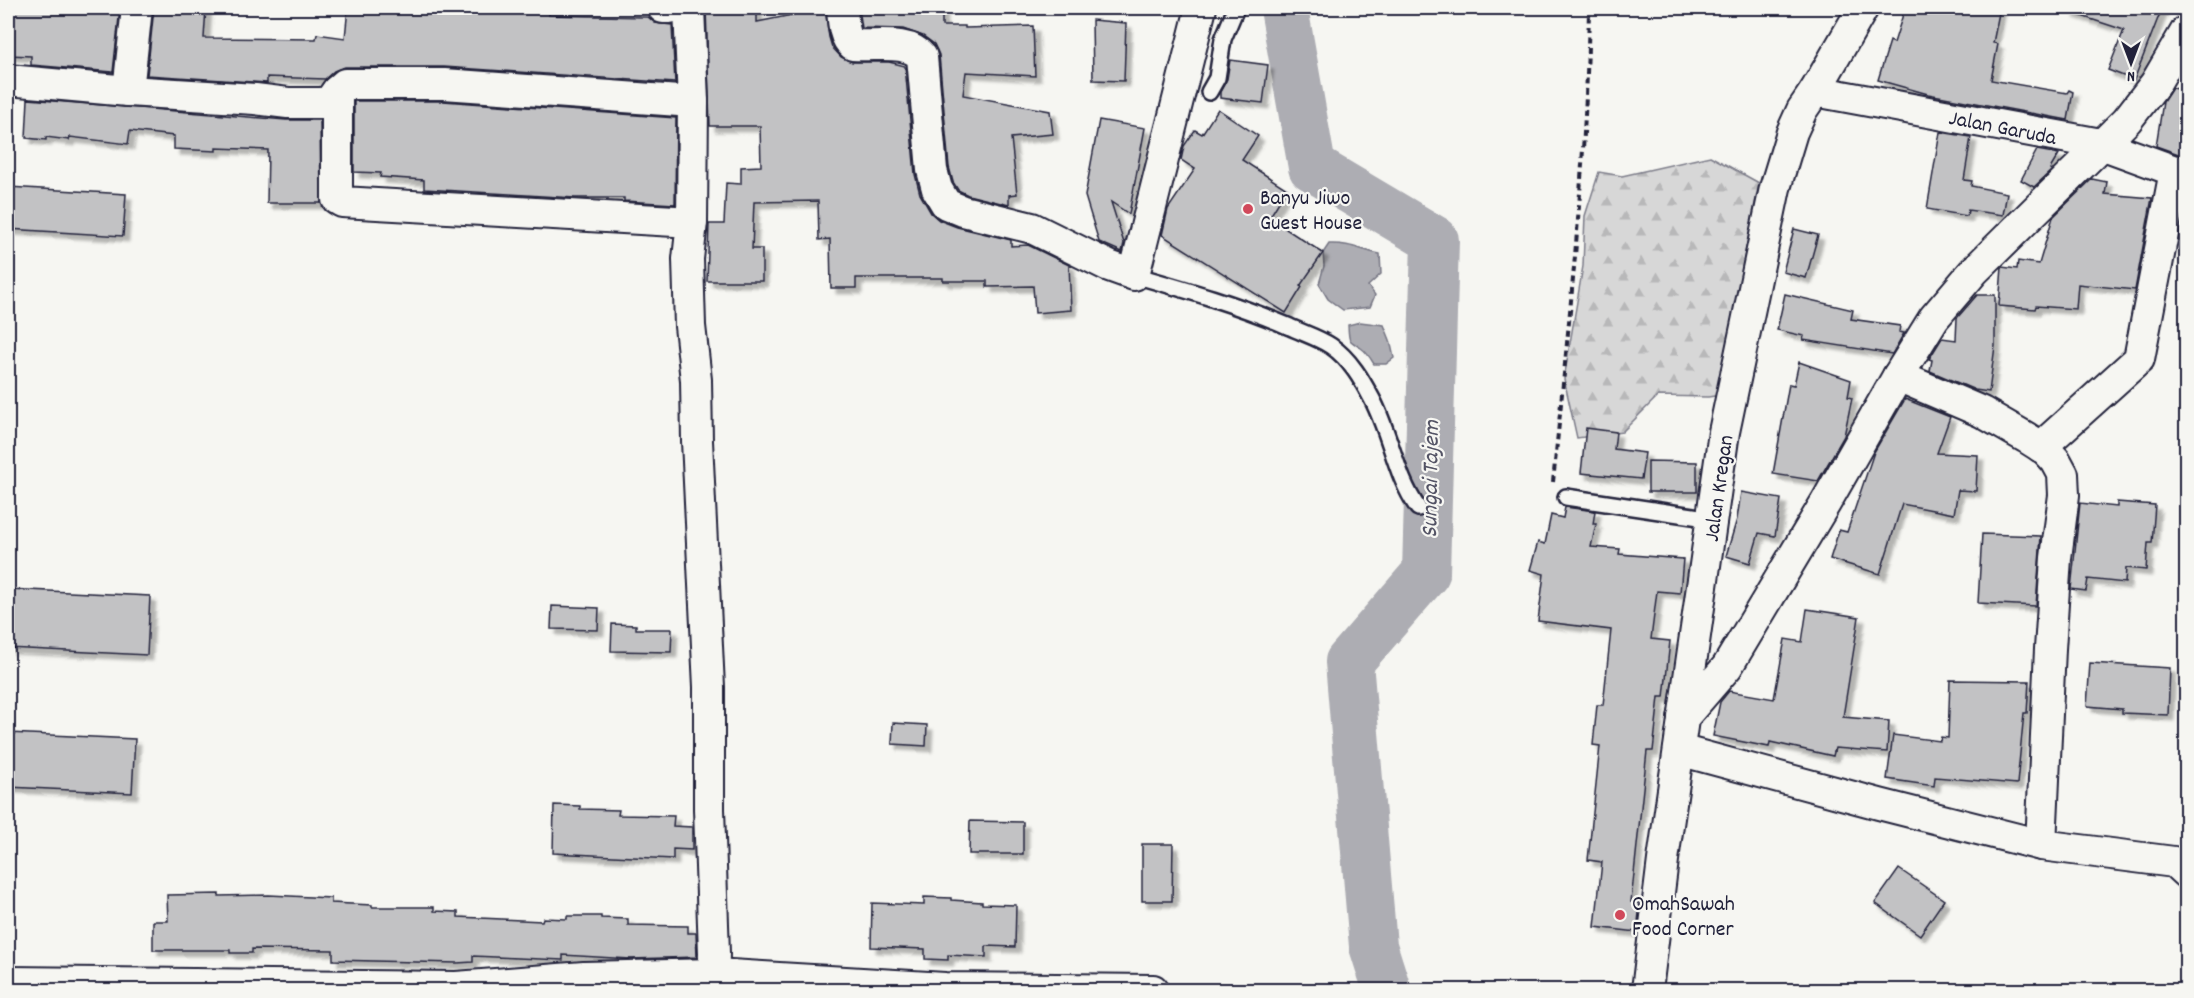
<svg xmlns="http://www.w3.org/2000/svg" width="2194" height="998" font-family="Dekko,sans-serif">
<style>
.forest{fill:url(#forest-firs);stroke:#7c7c89;stroke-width:1.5}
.water{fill:#adadb3;stroke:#757583;stroke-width:1.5}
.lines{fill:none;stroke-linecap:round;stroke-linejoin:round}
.river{stroke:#adadb3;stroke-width:48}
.building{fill:#c2c2c4;stroke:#22223b;stroke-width:1.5;filter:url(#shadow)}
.service-casing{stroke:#22223b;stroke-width:20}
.minor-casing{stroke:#22223b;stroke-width:34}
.path{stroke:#22223b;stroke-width:4;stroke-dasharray:6 4.5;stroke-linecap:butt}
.service{stroke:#f6f6f2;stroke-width:15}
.minor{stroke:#f6f6f2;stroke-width:30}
.poi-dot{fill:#d1495b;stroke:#f6f6f2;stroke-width:2}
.labels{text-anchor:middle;stroke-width:4.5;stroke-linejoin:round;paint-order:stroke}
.street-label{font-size:22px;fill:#22223b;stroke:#f6f6f2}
.poi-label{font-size:22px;fill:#22223b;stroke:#f6f6f2;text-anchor:start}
.water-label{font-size:24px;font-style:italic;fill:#535365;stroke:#f6f6f2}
</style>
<defs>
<pattern id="forest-firs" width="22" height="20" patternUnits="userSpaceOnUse" patternTransform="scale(1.5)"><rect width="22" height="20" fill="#d7d7d7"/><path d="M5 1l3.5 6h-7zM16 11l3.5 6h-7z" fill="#b8b8b9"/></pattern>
<filter id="shadow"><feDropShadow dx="5.5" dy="5.5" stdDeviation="1.5" flood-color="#0004"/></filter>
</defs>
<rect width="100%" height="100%" fill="#f6f6f2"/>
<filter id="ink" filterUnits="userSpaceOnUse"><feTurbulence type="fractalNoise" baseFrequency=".0167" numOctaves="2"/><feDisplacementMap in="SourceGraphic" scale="12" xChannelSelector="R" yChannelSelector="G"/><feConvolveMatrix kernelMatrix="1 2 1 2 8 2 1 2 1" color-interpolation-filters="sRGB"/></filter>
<g filter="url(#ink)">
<polygon class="forest" points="1710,156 1759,183 1742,268 1741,308 1728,394 1708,397 1658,396 1622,432 1577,438 1564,379 1583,266 1585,216 1599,172 1622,176"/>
<g class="water">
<path d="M1329 244C1350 243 1360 250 1380 254L1381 274 1368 286 1375 295 1370 307 1343 310 1328 299 1319 284 1324 266 1323 253Z"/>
<path d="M1360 322 1384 325 1390 340 1394 358 1386 364H1374C1371 359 1367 352 1361 348 1348 339 1349 343 1348 325Z"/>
</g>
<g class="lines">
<polyline class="river" points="1284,8 1312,167 1435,240 1426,573 1349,662 1373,946 1387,990"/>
</g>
<g class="building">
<polygon points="8,8 120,8 113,72 31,65 31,56 8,55"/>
<polygon points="154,8 206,8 204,38 316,39 317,34 345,38 348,8 508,8 549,9 549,15 648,17 655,23 672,25 675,83 444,67 345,67 334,71 325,79 267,77 267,83 147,75"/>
<polygon points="706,8 757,8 757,22 802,13 801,8 825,8 829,37 832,47 841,57 852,62 889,62 905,66 915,174 920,194 931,213 939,220 957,227 1011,240 1011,246 1028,245 1069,265 1071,310 1035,313 1033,286 987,287 987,281 943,281 943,278 856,278 856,288 831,288 830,239 819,240 818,201 754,202 752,249 762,249 762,281 707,281 709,224 724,224 726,183 741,184 741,167 761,166 760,126 710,126"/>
<polygon points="859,8 942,8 942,26 965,26 965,28 1033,26 1035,76 966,72 963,95 1050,111 1053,134 1011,138 1017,194 1009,195 1009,205 968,195 958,190 953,182 949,167 939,55 934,44 923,36 903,29 862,28"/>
<polygon points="1905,8 2000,8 1993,43 1998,44 1991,80 2067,93 2069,90 2073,92 2068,120 1928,94 1878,80 1890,41 1894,43"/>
<polygon points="2070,8 2162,8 2134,80 2108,70 2124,30 2069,12"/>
<polygon points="1092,20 1126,23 1124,81 1093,80"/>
<polygon points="1230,60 1268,65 1263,103 1220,98 1220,92 1227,79"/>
<polygon points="2172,88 2187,90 2187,157 2156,146 2163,102"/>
<polygon points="28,99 286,120 320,120 321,203 267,203 268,150 216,148 216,151 174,149 174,136 130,131 128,144 70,137 69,140 46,137 46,140 26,138"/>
<polygon points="354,101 443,101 676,118 675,204 624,201 624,198 575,198 424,189 424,180 380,177 381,173 354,172"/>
<polygon points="1218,109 1258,136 1242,160 1287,189 1269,218 1323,253 1300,286 1302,287 1286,313 1162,235 1168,209 1195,169 1181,160 1184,146 1195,130 1202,134"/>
<polygon points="1099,120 1145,128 1129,214 1111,202 1124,243 1122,252 1099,242 1085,196"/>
<polygon points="1940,132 1971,137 1964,180 1972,181 1971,186 2007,193 2003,215 1968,210 1967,216 1927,209"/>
<polygon points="2037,150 2059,154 2050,169 2052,170 2034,187 2021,180"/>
<polygon points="2092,179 2107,182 2105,194 2152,198 2135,290 2078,284 2076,309 2036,306 2035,309 1999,306 2002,267 2017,269 2018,261 2039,264 2053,217"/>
<polygon points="8,187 126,194 123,236 8,229"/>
<polygon points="1794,229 1818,235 1806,278 1783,272"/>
<polygon points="1785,294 1853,310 1851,319 1900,326 1899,332 1904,333 1892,354 1803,340 1804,336 1777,330"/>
<polygon points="1977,295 1995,295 1995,346 1989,392 1975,390 1930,371 1932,360 1929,359 1942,338 1956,340 1957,318"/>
<polygon points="1799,362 1851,380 1848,397 1852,398 1844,436 1818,481 1773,474 1789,384 1794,385"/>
<polygon points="1905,399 1950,417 1937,453 1978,455 1976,491 1958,490 1954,514 1902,504 1880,574 1830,559 1839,530 1847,532 1874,452"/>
<polygon points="1586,428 1616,432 1614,449 1645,453 1641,479 1581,473"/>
<polygon points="1648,461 1697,462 1697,492 1648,492"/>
<polygon points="1741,492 1781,499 1775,536 1759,533 1750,563 1726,556 1737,519"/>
<polygon points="2117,502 2155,505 2152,543 2148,543 2146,570 2126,568 2125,583 2088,579 2086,591 2071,589 2080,503 2117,507"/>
<polygon points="1565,507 1595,511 1593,524 1596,524 1591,547 1620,549 1619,554 1683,559 1680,593 1657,591 1651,639 1670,641 1664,697 1659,697 1653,751 1647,751 1631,902 1640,903 1637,932 1595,927 1602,862 1588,860 1600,746 1593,745 1597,705 1603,705 1611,630 1538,621 1544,574 1530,570 1538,542 1545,544 1551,515 1563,518"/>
<polygon points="1982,534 2041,536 2036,606 1978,603"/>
<polygon points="8,589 150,596 147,655 8,648"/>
<polygon points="552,606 599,608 598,630 551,629"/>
<polygon points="1807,609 1859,617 1843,717 1889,721 1887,752 1835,748 1833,756 1770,742 1769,747 1713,736 1720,702 1729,691 1774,699 1785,639 1802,642"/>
<polygon points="612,624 636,625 636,629 672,629 671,652 611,651"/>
<polygon points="2090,663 2170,668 2168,715 2122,713 2122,709 2087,706"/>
<polygon points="1950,680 2029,681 2027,713 2024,713 2017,784 1935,777 1934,786 1887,779 1893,735 1940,741 1941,737 1948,738"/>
<polygon points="893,723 927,725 926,746 892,744"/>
<polygon points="8,733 135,739 132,793 8,787"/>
<polygon points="554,805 580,806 580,809 619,810 618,815 674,816 673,826 692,827 692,850 673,849 673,859 553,853"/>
<polygon points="970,821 1023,822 1023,854 969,854"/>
<polygon points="1142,844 1173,844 1172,901 1142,901"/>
<polygon points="1899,869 1944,900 1920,935 1875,903"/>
<polygon points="219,894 219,896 269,895 331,898 331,903 372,905 372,907 434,907 434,911 458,912 458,917 542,921 543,918 567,919 567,916 601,916 601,918 628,919 628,925 688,926 688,933 696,933 697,957 631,959 563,955 563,960 473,956 473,962 457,963 333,960 333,950 252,949 252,953 230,953 230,950 153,950 153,921 168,921 167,895"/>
<polygon points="924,897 951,898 951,900 982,902 982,904 1016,905 1015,947 986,946 986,957 948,955 948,960 925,959 925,949 871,947 872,903 924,905"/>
</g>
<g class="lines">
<defs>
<g id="service">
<polyline points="1209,92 1217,78 1223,39 1236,8"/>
<path d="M1134 275C1187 290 1239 305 1290 327 1303 333 1319 338 1331 346 1350 359 1362 380 1372 399 1391 435 1395 475 1418 508"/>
<polyline points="1566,497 1713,519"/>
</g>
<g id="minor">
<polyline points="663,8 670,8"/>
<polyline points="689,8 693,102 692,222 688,259 690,326 696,380 697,441 709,687 709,809 714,953 713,990"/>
<path d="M842 8C843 20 843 37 853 45 874 47 908 39 922 57L932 170 937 189 946 204 963 211 1032 228 1109 266 1134 275 1201 8"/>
<polyline points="8,80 128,91 255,99 288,103 328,103 337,91 345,84 444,84 693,102"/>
<polyline points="128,91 137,8"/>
<polyline points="337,91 337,199 342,202 692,222"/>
<polyline points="1815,91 2101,144 2186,175"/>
<polyline points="1898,376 1982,412 2027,438 2046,450 2056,461 2063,474 2064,495 2056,558 2050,649 2041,845"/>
<polyline points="2041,447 2139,359 2175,171"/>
<polyline points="1683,718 1727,667 1826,502 1898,376 1934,318 1974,271 2127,120 2155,84 2186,31"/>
<polyline points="1679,750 1879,804 2041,845 2174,862 2186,873"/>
<polyline points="8,982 456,987 584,977 715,974 945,988 1153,990"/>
<polyline points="1647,990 1663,860 1724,432 1775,188 1792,132 1802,110 1815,91 1863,8"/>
</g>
</defs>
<use href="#service" class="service-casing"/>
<use href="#minor" class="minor-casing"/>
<path class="path" d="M1553 482C1569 325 1586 166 1589 8"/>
<use href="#service" class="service"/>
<use href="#minor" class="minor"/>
</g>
</g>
<g class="poi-dot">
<circle cx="1248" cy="209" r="6"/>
<circle cx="1620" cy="915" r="6"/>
</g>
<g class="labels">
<g class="street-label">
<text transform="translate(2003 126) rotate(11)" y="8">Jalan Garuda</text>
<text transform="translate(1717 488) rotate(-82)" y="8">Jalan Kregan</text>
</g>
<g class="poi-label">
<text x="1260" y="204">Banyu Jiwo<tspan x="1260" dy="25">Guest House</tspan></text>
<text x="1632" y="910">OmahSawah<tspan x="1632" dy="25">Food Corner</tspan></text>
</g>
<g class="water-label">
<text transform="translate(1429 479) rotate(-89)" y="8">Sungai Tajem</text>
</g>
</g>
<rect width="2194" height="998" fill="none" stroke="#f6f6f2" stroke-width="30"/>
<rect x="15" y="15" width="2164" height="968" fill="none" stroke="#22223b" stroke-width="2" filter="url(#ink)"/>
<g transform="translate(2131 63) rotate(180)" stroke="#f6f6f2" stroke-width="4.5" paint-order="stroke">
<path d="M0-4.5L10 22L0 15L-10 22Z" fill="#22223b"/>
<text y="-9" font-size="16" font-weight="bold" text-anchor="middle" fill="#22223b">N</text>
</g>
</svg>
